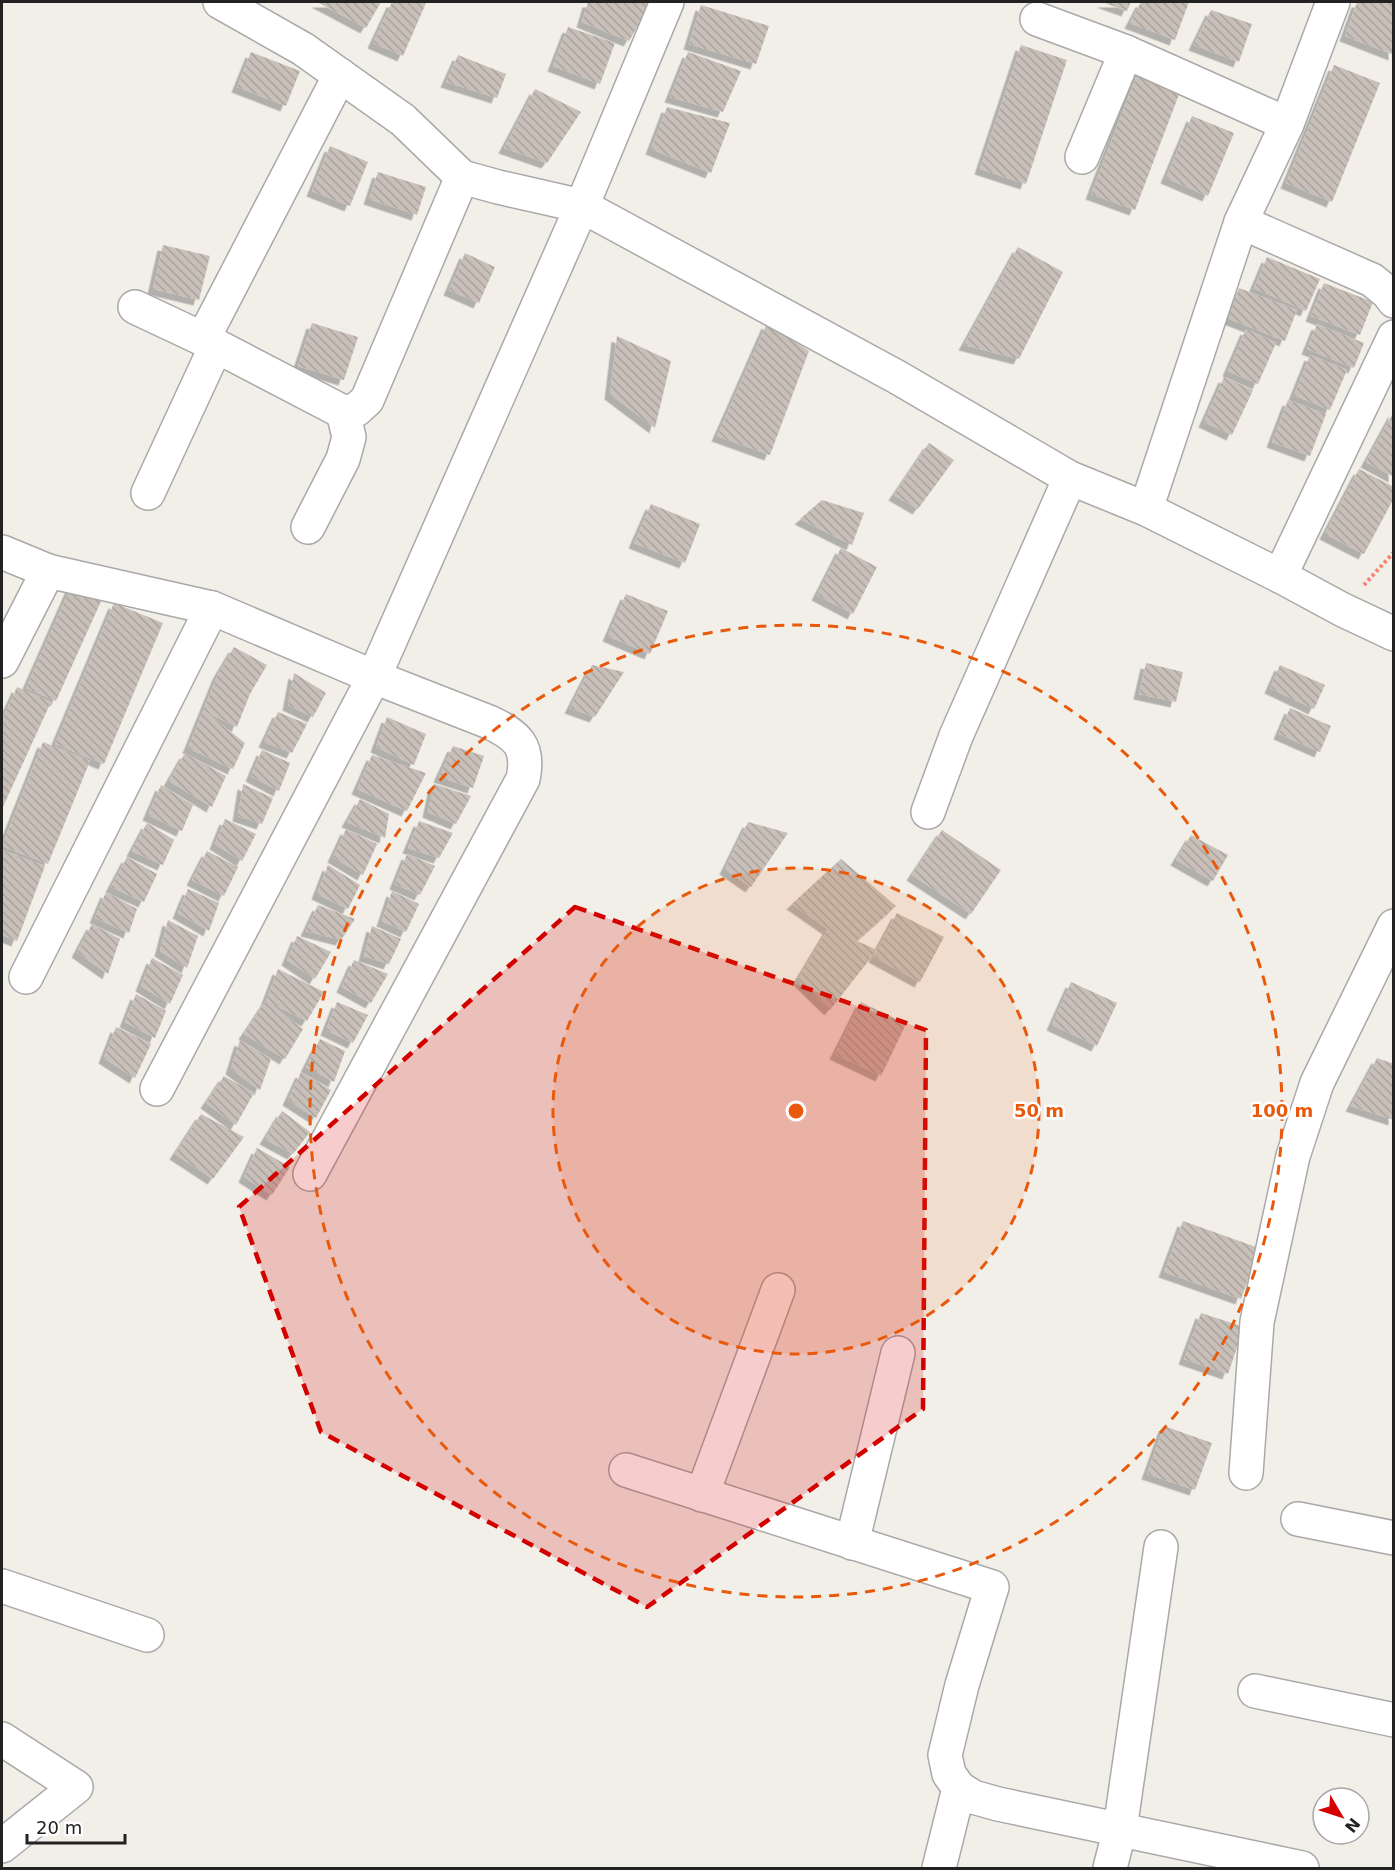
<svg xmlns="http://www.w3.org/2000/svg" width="1395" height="1870" font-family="'DejaVu Sans',sans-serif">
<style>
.building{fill:url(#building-back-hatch);filter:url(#shadow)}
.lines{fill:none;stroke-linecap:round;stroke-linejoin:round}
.minor-casing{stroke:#a9a9a9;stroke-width:36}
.path{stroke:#fa8072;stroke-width:4;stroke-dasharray:3 3;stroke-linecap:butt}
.minor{stroke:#fff;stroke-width:33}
.marked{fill:#d40000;fill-opacity:0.2;stroke:#d40000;stroke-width:4.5;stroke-dasharray:12 8;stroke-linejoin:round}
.ring{fill:none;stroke:#e8590c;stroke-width:3;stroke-dasharray:10 8}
.centre{fill:#e8590c;stroke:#fff;stroke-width:3}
.ring-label{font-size:18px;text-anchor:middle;font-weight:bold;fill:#e8590c;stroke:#fff;stroke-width:5;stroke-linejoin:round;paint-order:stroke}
</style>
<defs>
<pattern id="building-back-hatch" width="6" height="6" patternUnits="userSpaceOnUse" patternTransform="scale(1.5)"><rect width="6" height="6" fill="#c7bfb8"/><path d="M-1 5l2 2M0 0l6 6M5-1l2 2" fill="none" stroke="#aba49e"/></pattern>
<filter id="shadow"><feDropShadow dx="-5.5" dy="5.5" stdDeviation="0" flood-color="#0004"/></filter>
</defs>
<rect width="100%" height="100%" fill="#f2efe9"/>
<g class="building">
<polygon points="317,2 381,2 366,28"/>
<polygon points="392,2 421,2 426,3 403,56 373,43"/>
<polygon points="588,2 652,2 629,41 582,22"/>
<polygon points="1102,2 1131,2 1127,11"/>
<polygon points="1141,2 1189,2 1175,40 1130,23"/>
<polygon points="1357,2 1394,2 1394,55 1345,36"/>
<polygon points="701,5 769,26 756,64 689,44"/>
<polygon points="1211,10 1252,24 1239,62 1194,45"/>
<polygon points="568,27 615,43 600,84 553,66"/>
<polygon points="1021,45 1067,60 1026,184 980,169"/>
<polygon points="251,52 300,71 286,106 237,87"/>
<polygon points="688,52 741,71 723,112 670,97"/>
<polygon points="458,55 506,74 497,98 446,82"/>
<polygon points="1334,65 1380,83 1332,202 1286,183"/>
<polygon points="1140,67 1183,84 1135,210 1091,194"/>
<polygon points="535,89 581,112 547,163 504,148"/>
<polygon points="667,107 730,123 711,173 651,149"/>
<polygon points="1192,116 1234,133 1208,196 1166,178"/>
<polygon points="330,146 368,162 350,206 312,191"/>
<polygon points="378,172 426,187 417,215 369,199"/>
<polygon points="163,245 210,256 199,300 153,289"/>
<polygon points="1018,247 1063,272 1019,359 964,345"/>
<polygon points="465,253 495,267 479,303 449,290"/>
<polygon points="1267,257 1320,279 1306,311 1254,288"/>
<polygon points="1324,283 1373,302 1360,335 1311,316"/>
<polygon points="1239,288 1297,310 1285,341 1227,318"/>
<polygon points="312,323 358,337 344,380 298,366"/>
<polygon points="767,323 809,351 770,455 717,436"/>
<polygon points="1317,324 1364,343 1354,368 1307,349"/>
<polygon points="1246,329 1276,343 1258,384 1228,371"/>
<polygon points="617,336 671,361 655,428 610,394"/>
<polygon points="1310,355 1347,370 1330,410 1294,395"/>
<polygon points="1224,377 1253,390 1232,435 1204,422"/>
<polygon points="1288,400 1326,414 1310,456 1272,442"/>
<polygon points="1394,411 1394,477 1366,462"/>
<polygon points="929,443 954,460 918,509 894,495"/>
<polygon points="1359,469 1394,487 1394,498 1364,554 1325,534"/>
<polygon points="822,500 864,513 852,545 800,519"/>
<polygon points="651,504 700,524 685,563 634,543"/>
<polygon points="841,548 877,567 853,614 817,595"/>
<polygon points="72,584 103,597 56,701 26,688"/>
<polygon points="626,594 668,611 650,654 608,636"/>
<polygon points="114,603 163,623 104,764 55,744"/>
<polygon points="234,647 267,665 250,694 237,727 204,711 245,743 233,769 188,748 218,674"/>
<polygon points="1146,663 1183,672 1176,702 1139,694"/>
<polygon points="592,665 624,672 595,717 570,708"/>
<polygon points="1280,665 1325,685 1314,709 1270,688"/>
<polygon points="294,673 326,693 313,717 288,705"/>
<polygon points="17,687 51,702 2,809 2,720"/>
<polygon points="1290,708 1331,726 1320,752 1279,734"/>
<polygon points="278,712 307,724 292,753 264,742"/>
<polygon points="387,717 426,734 414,765 376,747"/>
<polygon points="43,742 90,761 48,864 2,846"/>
<polygon points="453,746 484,756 473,788 439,777"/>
<polygon points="262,750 290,763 279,791 251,776"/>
<polygon points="185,753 226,776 212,807 169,781"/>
<polygon points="372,755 426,773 407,811 357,789"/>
<polygon points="243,784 273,798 262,824 238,816"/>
<polygon points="434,784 471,796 456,824 428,812"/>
<polygon points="161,785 193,805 182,831 148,815"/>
<polygon points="360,799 389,814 385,838 347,822"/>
<polygon points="225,819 256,834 242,861 215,844"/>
<polygon points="419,821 453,833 439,858 408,848"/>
<polygon points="748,822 788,833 751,887 725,869"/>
<polygon points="147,823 174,840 163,865 132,851"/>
<polygon points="346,829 377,844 363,875 333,857"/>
<polygon points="942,830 1001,870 971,914 912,875"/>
<polygon points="1191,835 1228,855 1213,881 1176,860"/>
<polygon points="2,850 45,866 17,941 2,935"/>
<polygon points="207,851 238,867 224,896 192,880"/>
<polygon points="407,854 435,866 420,895 395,884"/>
<polygon points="127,857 157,874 144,902 111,887"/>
<polygon points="841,859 896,906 857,941 877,950 897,913 944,937 920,982 874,957 877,950 830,1010 798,979 828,929 792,904"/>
<polygon points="328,865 360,885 348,909 317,894"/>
<polygon points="188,889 219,903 209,931 178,913"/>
<polygon points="392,891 419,904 406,932 382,921"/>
<polygon points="106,892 137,909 129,933 95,918"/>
<polygon points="318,905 355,919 341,940 306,931"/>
<polygon points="168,920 198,936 187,968 160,951"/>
<polygon points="92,924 120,939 108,974 77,952"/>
<polygon points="372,926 401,939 389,964 364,956"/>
<polygon points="297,936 331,952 315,979 287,960"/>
<polygon points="152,958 183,975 170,1004 141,986"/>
<polygon points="354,960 388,974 371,1003 342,987"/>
<polygon points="278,969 324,992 307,1021 266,1001 303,1029 285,1059 244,1034 266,1001"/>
<polygon points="1071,982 1117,1003 1097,1046 1052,1025"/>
<polygon points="136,994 166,1011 155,1038 125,1022"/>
<polygon points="337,1002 368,1015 353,1043 326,1030"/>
<polygon points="861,1002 906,1024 881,1076 835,1054"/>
<polygon points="116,1027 151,1044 135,1078 104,1058"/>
<polygon points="320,1039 345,1051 334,1082 306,1067"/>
<polygon points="240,1040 271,1059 260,1090 231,1069"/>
<polygon points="1377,1058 1394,1064 1394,1120 1351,1106"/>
<polygon points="301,1072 331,1090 316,1118 288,1100"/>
<polygon points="224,1076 254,1093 236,1125 206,1103"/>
<polygon points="282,1111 310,1132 293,1154 265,1139"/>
<polygon points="201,1114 244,1137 213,1179 175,1154"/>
<polygon points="257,1148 290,1167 272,1195 244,1177"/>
<polygon points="1183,1221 1259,1248 1241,1299 1164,1272"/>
<polygon points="1201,1313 1244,1327 1228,1374 1184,1359"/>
<polygon points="1164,1426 1212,1443 1195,1490 1147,1474"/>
</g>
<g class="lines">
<defs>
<g id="minor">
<polyline points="220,2 303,49 403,120 462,177 498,187 582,206 897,377 1070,478 1146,509 1280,576 1343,610 1394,634"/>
<polyline points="1037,19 1126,52 1287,124"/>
<polyline points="1082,157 1126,52"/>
<polyline points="1241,222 1287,124 1333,2"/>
<polyline points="135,307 203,339 343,412 356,410 367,400 462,177"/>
<polyline points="203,339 340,75"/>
<polyline points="148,493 216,346"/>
<polyline points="1146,509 1241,222 1372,280 1388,293 1394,301"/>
<polyline points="308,527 343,459 349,437 343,412"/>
<path d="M2 552 48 571 212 608 374 677 489 722C517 735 530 746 523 779L310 1174"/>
<polyline points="1280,576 1394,337"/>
<polyline points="2,661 48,571"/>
<polyline points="928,812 956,736 1070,478"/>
<polyline points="26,977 212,608"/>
<polyline points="157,1089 374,677 582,206 667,2"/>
<polyline points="626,1470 992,1587 962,1685 945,1755 949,1774 959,1788 973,1797 998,1804 1302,1868"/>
<polyline points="1246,1473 1257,1322 1293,1156 1317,1083 1394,926"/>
<polyline points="702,1495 778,1290"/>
<polyline points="1298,1519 1394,1538"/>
<polyline points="852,1543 898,1353"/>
<polyline points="2,1586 147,1635"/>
<polyline points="1255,1691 1394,1720"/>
<polyline points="2,1739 76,1787 2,1846"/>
<polyline points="939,1868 959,1788"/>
<polyline points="1110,1868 1120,1829 1161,1547"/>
</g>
</defs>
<use href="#minor" class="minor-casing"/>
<polyline class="path" points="1364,585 1394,552"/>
<use href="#minor" class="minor"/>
</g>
<path class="marked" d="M575 907 926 1030 923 1409 647 1607 321 1432 239 1207Z"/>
<circle cx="796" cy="1111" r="243" fill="#e8590c" fill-opacity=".12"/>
<g class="ring">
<circle cx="796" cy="1111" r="243"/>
<circle cx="796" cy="1111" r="486"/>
</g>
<circle cx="796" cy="1111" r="9" class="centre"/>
<g class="ring-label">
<text x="1039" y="1117">50 m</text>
<text x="1282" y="1117">100 m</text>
</g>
<rect width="1395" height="1870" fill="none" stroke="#222222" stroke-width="6"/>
<g transform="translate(1341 1816) rotate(129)"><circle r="28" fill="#ffffff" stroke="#a7a7a7" stroke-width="1.5"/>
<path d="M0-4.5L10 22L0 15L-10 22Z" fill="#d40000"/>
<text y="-9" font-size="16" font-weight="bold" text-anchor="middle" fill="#222222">N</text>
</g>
<path d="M27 1834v9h98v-9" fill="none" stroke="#222222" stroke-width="3"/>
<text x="36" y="1834" font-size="18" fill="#222222" stroke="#ffffff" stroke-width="4.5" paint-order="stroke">20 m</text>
</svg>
